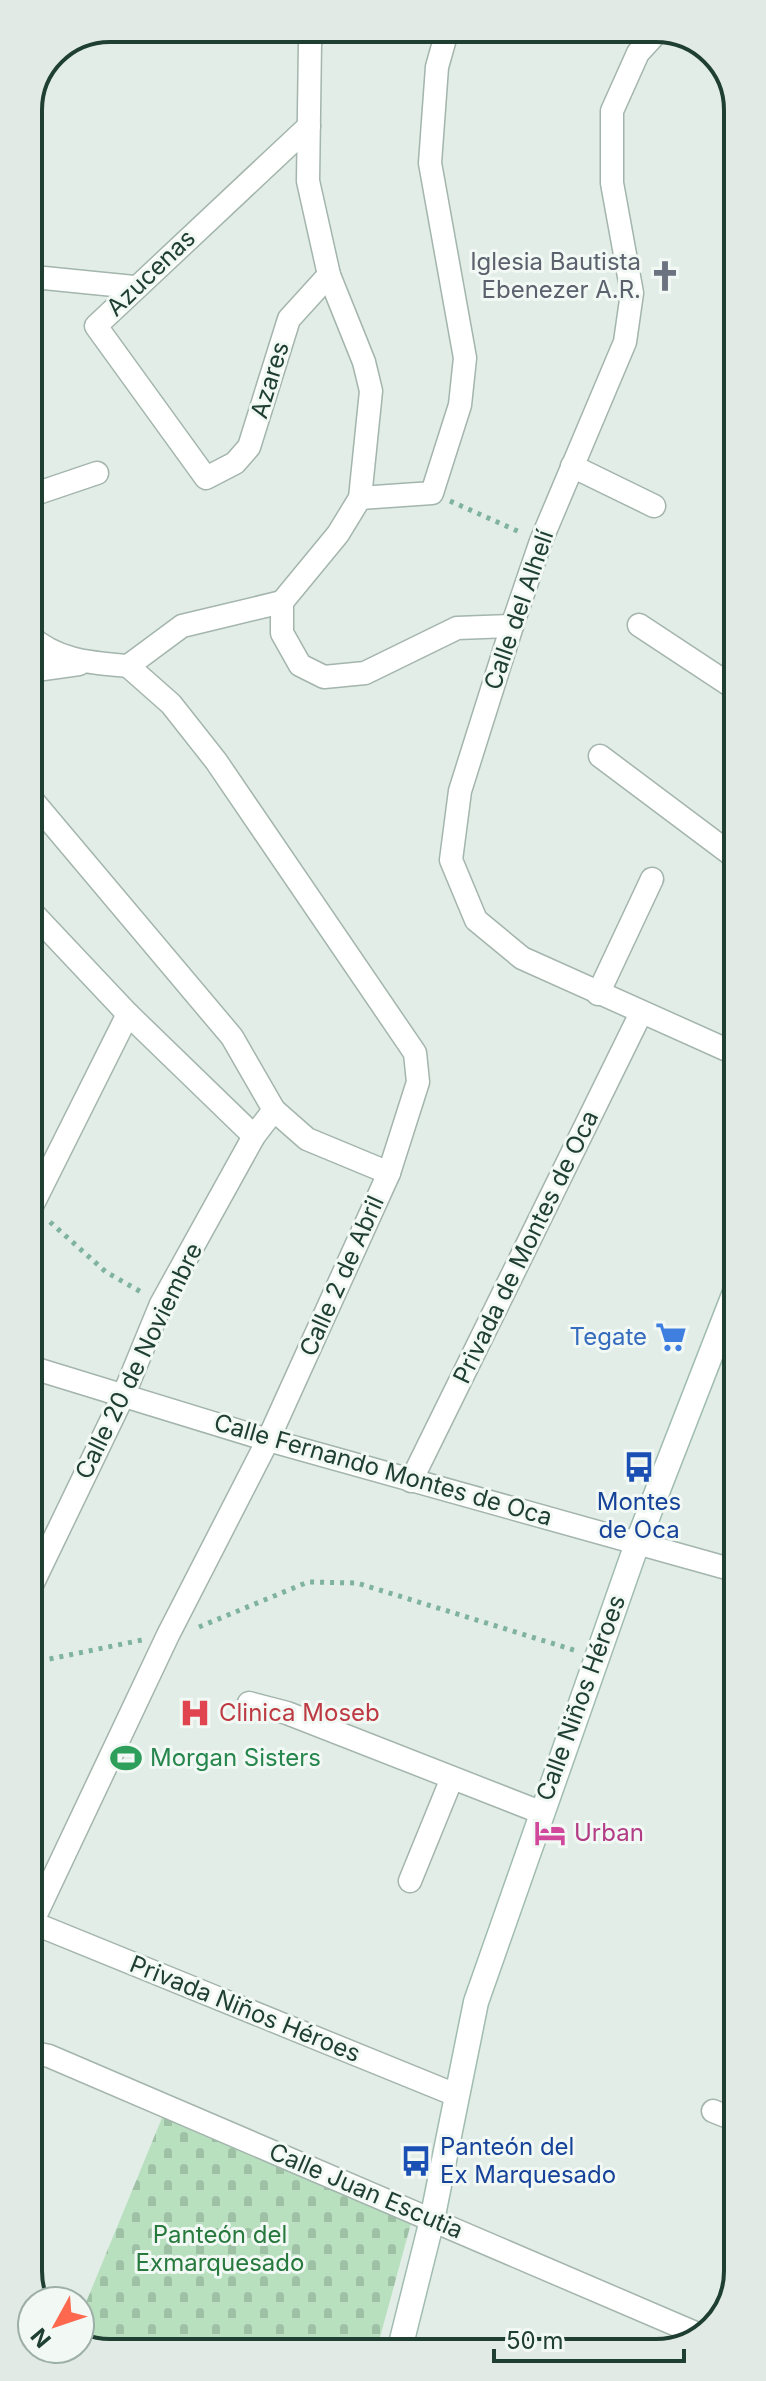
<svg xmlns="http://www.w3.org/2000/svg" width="766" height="2381" font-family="Inter,sans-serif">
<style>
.cemetery{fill:url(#cemetery-stones)}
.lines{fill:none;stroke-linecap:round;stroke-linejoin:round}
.minor-casing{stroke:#a3b5ad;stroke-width:25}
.secondary-casing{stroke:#a1bcb0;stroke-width:27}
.path{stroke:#7fb39d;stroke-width:5;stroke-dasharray:4 6;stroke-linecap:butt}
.minor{stroke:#fff;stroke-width:22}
.secondary{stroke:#fff;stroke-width:24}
.labels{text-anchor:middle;stroke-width:6;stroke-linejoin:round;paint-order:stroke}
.worship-label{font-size:24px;fill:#5b616d;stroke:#f2f9f5;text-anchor:end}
.street-label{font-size:24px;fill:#203f33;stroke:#f2f9f5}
.shop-label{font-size:24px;fill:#366cbe;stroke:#f2f9f5;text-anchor:end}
.transit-label{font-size:24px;fill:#164399;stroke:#f2f9f5}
.health-label{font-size:24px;fill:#be3a42;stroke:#f2f9f5;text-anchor:start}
.leisure-label{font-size:24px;fill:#27864d;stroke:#f2f9f5;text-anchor:start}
.hotel-label{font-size:24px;fill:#b23c85;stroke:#f2f9f5;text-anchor:start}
.park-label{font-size:24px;fill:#27793e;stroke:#f2f9f5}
.rim{fill:none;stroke:#203f33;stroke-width:4}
</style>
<defs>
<pattern id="cemetery-stones" width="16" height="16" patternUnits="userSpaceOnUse" patternTransform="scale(2)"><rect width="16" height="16" fill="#b8e0bf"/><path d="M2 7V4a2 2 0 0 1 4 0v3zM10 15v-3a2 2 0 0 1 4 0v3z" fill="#9ec1a5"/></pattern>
</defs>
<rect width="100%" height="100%" fill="#e1ede6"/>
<polygon class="cemetery" points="164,2113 413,2216 376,2352 104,2353 80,2343 80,2317"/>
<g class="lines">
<defs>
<g id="minor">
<polyline points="315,28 310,43 308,181 329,275 364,362 371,391 360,498 338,534 282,602 282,633 300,665 324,677 365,673 457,628 512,626"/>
<polyline points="661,28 638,53 612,111 612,183 632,293 625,342 541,541 512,626 460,791 451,860 476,920 522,958 736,1054"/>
<polyline points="309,126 96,326 206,478 235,463 249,447 289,319 329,275"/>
<polyline points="44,278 134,287"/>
<polyline points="572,466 654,506"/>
<polyline points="29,496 97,473"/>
<polyline points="360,498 432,493 460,405 465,358 430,163 437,67 448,28"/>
<polyline points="639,625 736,689"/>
<path d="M29 635C56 661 92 663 128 666"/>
<polyline points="128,666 182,626 282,602"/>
<polyline points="29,671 79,664"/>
<polyline points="600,756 736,858"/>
<polyline points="29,796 232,1037 274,1110"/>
<polyline points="29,909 128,1014 254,1136"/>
<polyline points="598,994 652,879"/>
<polyline points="29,1212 128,1014"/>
<polyline points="30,1367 268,1440 737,1571"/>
<polyline points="411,1481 641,1013"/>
<polyline points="30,1589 124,1394 161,1304 254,1136 274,1110 307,1139 389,1173"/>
<polyline points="249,1703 287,1713 540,1812"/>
<polyline points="410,1881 452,1778"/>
<polyline points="33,1923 456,2095"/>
<polyline points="30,1927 168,1635 268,1440 389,1173 418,1082 415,1053 216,761 171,704 128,666"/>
<polyline points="30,2052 49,2056 700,2335"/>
<polyline points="713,2111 738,2121"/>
</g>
<polyline id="secondary" points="399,2352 432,2220 476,2002 638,1541 737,1287"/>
</defs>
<use href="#minor" class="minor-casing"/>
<use href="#secondary" class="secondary-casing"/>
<g class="path">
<polyline points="450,501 522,533"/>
<polyline points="50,1222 106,1272 143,1293"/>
<polyline points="199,1627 308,1582 357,1583 577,1651"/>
<polyline points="30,1663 142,1640"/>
</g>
<use href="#minor" class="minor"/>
<use href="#secondary" class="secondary"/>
</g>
<defs>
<symbol id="church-bare" viewBox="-9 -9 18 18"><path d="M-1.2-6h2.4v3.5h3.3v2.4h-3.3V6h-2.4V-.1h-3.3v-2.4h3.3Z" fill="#6b7280" stroke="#f2f9f5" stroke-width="2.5" paint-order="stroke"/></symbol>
<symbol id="supermarket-bare" viewBox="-9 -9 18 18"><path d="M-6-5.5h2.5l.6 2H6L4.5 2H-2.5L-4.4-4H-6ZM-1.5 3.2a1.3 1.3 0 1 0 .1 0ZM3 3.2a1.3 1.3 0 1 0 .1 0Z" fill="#3f7fe0" stroke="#f2f9f5" stroke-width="2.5" paint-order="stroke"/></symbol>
<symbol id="bus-bare" viewBox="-9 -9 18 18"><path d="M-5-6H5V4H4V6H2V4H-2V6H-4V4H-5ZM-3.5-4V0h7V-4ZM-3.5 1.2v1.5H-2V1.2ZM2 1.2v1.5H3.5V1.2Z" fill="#1a4fb4" stroke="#f2f9f5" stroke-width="2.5" paint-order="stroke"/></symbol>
<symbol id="hospital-bare" viewBox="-9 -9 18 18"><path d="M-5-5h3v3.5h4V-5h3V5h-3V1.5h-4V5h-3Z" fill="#e0444e" stroke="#f2f9f5" stroke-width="2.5" paint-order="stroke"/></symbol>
<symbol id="stadium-bare" viewBox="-9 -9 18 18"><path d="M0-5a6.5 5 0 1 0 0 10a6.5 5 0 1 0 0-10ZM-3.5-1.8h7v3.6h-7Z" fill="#2e9e5b" stroke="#f2f9f5" stroke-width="2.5" paint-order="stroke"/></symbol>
<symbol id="hotel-bare" viewBox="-9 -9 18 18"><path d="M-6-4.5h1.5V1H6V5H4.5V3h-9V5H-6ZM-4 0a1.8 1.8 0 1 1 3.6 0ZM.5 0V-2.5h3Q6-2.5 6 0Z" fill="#d1479c" stroke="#f2f9f5" stroke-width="2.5" paint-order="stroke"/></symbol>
</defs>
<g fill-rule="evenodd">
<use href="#church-bare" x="643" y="254" width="44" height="44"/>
<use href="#supermarket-bare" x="649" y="1315" width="44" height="44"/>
<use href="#bus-bare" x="617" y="1445" width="44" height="44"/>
<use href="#hospital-bare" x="173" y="1691" width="44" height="44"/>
<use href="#stadium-bare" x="104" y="1736" width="44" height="44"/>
<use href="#hotel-bare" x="528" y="1811" width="44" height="44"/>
<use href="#bus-bare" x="394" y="2139" width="44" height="44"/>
</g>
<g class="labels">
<g class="worship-label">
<text x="641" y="270">Iglesia Bautista<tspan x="641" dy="28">Ebenezer A.R.</tspan></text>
</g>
<g class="street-label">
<text transform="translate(151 273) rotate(-44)" y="8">Azucenas</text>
<text transform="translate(270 380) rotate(-73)" y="8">Azares</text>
<text transform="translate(519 610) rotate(-71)" y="8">Calle del Alhelí</text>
<text transform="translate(526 1247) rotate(-64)" y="8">Privada de Montes de Oca</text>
<text transform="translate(342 1276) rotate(-66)" y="8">Calle 2 de Abril</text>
<text transform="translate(139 1361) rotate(-64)" y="8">Calle 20 de Noviembre</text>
<text transform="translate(383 1470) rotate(16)" y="8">Calle Fernando Montes de Oca</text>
<text transform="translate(581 1698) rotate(-70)" y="8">Calle Niños Héroes</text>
<text transform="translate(245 2009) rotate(22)" y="8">Privada Niños Héroes</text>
<text transform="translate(366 2191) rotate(23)" y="8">Calle Juan Escutia</text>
</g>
<g class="shop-label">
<text x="647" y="1345">Tegate</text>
</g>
<g class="transit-label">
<text x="639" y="1510">Montes<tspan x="639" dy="28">de Oca</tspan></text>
<text x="440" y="2155" text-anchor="start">Panteón del<tspan x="440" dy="28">Ex Marquesado</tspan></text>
</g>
<g class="health-label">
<text x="219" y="1721">Clinica Moseb</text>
</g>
<g class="leisure-label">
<text x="150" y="1766">Morgan Sisters</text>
</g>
<g class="hotel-label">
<text x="574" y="1841">Urban</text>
</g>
<g class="park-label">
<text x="220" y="2243">Panteón del<tspan x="220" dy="28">Exmarquesado</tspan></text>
</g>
</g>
<path d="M0 0H766V2381H0ZM110 42H656A68 68 0 0 1 724 110V2271A68 68 0 0 1 656 2339H110A68 68 0 0 1 42 2271V110A68 68 0 0 1 110 42Z" fill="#e1eae5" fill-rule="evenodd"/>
<path class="rim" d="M110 42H656A68 68 0 0 1 724 110V2271A68 68 0 0 1 656 2339H110A68 68 0 0 1 42 2271V110A68 68 0 0 1 110 42Z"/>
<g transform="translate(56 2325) rotate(230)"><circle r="38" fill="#f2f9f5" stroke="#9eafa7" stroke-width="2"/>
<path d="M0-6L14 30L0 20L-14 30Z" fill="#fd684f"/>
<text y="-12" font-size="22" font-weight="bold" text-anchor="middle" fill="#203f33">N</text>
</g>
<path d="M494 2349v12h190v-12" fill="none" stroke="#203f33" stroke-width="4"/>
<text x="506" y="2349" font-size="24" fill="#203f33" stroke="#f2f9f5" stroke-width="6" paint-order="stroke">50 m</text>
</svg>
